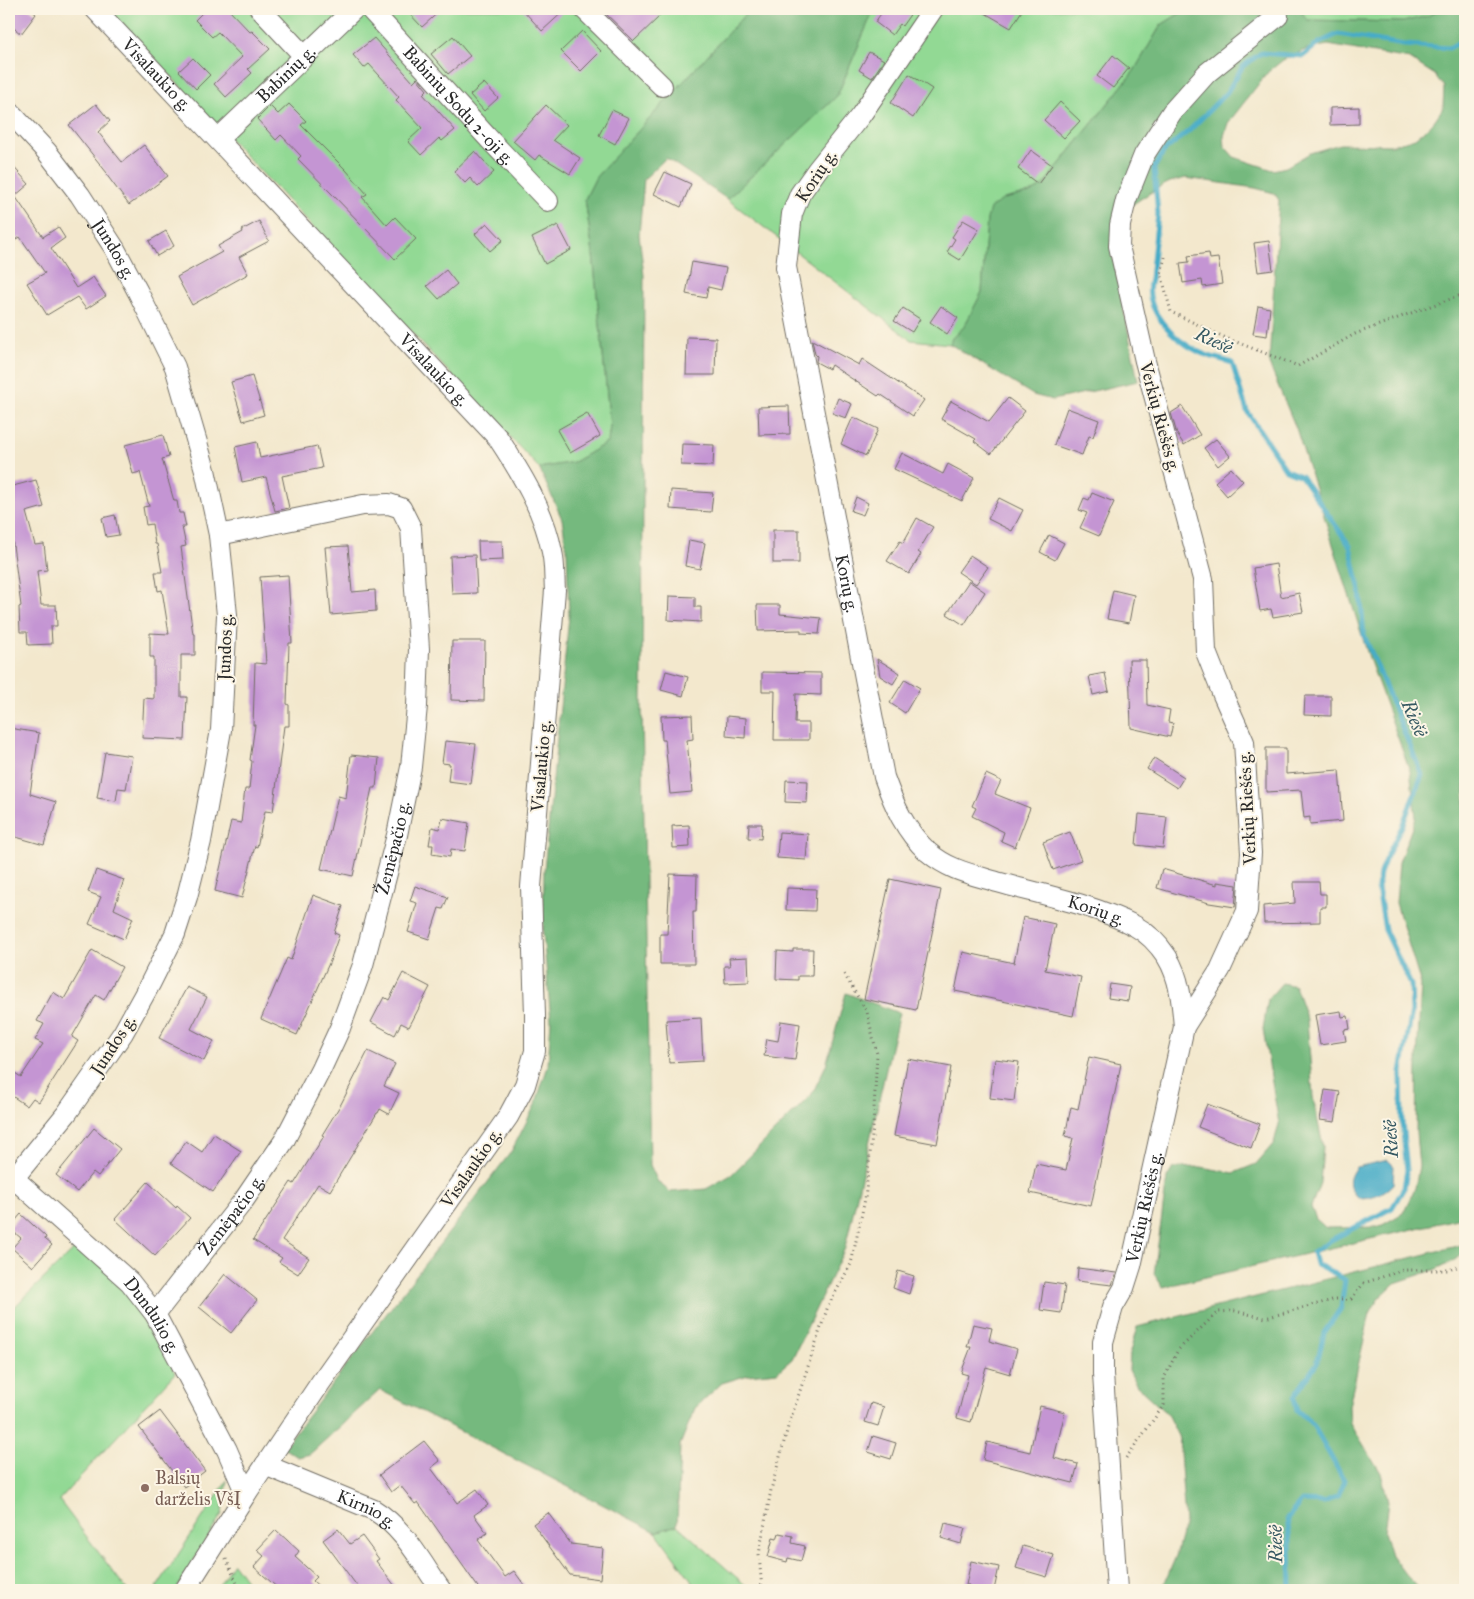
<svg xmlns="http://www.w3.org/2000/svg" width="1474" height="1599" font-family="'IM FELL Great Primer',serif">
<style>
.green{fill:#92d994;stroke:#5e8260}
.forest{fill:#75b97e;stroke:#507254;fill-rule:evenodd}
.water{fill:#47acc7;stroke:#396c79}
.lines{fill:none;stroke-linecap:round;stroke-linejoin:round}
.stream{stroke:#47acc7;stroke-width:5}
.building{fill:#c495d3}
.minor-casing{stroke:#716d64;stroke-width:22}
.path{stroke:#716d64;stroke-width:3;stroke-dasharray:1 4;stroke-linecap:butt}
.minor{stroke:#fff;stroke-width:20}
.education-dot{fill:#8d6e63;stroke:#fcf5e5;stroke-width:2}
.labels{text-anchor:middle;stroke-width:4;stroke-linejoin:round;paint-order:stroke}
.street-label{font-size:18px;fill:#2b2b2b;stroke:#fcf5e5}
.education-label{font-size:18px;fill:#785e54;stroke:#fcf5e5;text-anchor:start}
.water-label{font-size:19px;font-style:italic;fill:#355862;stroke:#fcf5e5}
</style>
<rect width="100%" height="100%" fill="#fcf5e5"/>
<filter id="ink" filterUnits="userSpaceOnUse"><feTurbulence type="fractalNoise" baseFrequency=".02" numOctaves="2"/><feDisplacementMap in="SourceGraphic" scale="10" xChannelSelector="R" yChannelSelector="G"/><feConvolveMatrix kernelMatrix="1 2 1 2 8 2 1 2 1" color-interpolation-filters="sRGB"/></filter>
<filter id="wash" filterUnits="userSpaceOnUse"><feTurbulence type="fractalNoise" baseFrequency=".0096" numOctaves="4" result="noise"/><feDisplacementMap in="SourceGraphic" scale="20" xChannelSelector="R" yChannelSelector="G"/><feGaussianBlur stdDeviation="1.12" result="paint"/><feColorMatrix in="noise" values="0 0 0 0 0 0 0 0 0 0 0 0 0 0 0 0 0 1.4 0 .05"/><feComposite in="paint" operator="in"/></filter>
<g filter="url(#wash)">
<rect width="100%" height="100%" fill="#f3e8cd"/>
<g class="green">
<polygon points="108,9 750,9 596,177 585,199 593,254 610,426 608,442 574,462 539,468"/>
<polygon points="874,9 1187,9 1161,25 1134,71 1042,186 1030,193 1004,199 987,219 982,292 964,327 952,338 950,344 911,340 727,199 837,96"/>
<polygon points="1300,9 1441,9 1428,16 1403,22 1306,20"/>
<polygon points="81,1243 99,1261 150,1321 175,1373 59,1500 127,1590 9,1590 9,1312"/>
<polygon points="227,1480 222,1514 176,1590 155,1590"/>
<polygon points="677,1525 751,1590 691,1590 692,1581 656,1532"/>
<polygon points="233,1563 253,1590 216,1590"/>
</g>
<g class="forest">
<polygon points="750,9 874,9 837,96 727,199 666,158 644,179 639,234 644,276 642,708 650,1165 658,1182 670,1192 706,1189 731,1175 812,1094 826,1065 846,993 899,1013 845,1248 792,1359 777,1372 748,1375 722,1383 695,1408 680,1445 677,1525 656,1532 380,1390 310,1454 298,1457 283,1448 511,1152 535,1105 548,1066 551,1020 543,933 544,871 569,616 567,551 562,519 539,468 574,462 608,442 610,426 593,254 585,199 596,177"/>
<path d="M1187 9H1300L1307 20 1403 22 1428 16 1441 9H1465V1217L1163 1287 1154 1274 1167 1178 1173 1168 1201 1167 1234 1173 1256 1164 1274 1143 1279 1124 1263 1029 1268 999 1282 983 1295 986 1307 1020 1313 1097 1323 1147 1320 1183 1311 1207 1316 1219 1326 1228 1379 1227 1403 1213 1415 1188 1419 1166 1416 1133 1417 1060 1421 985 1396 903 1399 862 1416 817 1410 771 1370 661 1296 428 1269 364 1279 200 1274 193 1255 188 1186 178 1170 182 1156 189 1130 206 1111 246 1138 381 1053 400 1033 395 950 344 952 338 964 327 982 292 987 219 990 208 1004 199 1030 193 1042 186 1134 71 1161 25ZM1328 45 1410 59 1435 75 1444 87 1443 108 1432 124 1415 138 1392 145 1340 144 1310 153 1286 167 1273 170 1234 157 1225 147 1224 136 1228 123 1268 72 1283 60 1307 49Z"/>
<polygon points="1465,1244 1465,1252 1457,1259 1434,1270 1395,1283 1379,1298 1370,1313 1349,1406 1350,1423 1381,1473 1388,1502 1384,1532 1391,1555 1405,1574 1420,1589 1425,1590 1165,1590 1165,1582 1176,1556 1185,1522 1179,1438 1167,1414 1137,1386 1129,1370 1130,1352 1137,1327"/>
</g>
<path class="water" d="M1388 1160 1394 1166 1393 1184C1384 1194 1371 1198 1358 1198 1347 1187 1347 1179 1356 1167Z"/>
<g class="lines">
<path class="stream" d="M1291 1590 1290 1542 1287 1518 1302 1501 1324 1502 1338 1496 1344 1480 1313 1425 1297 1410 1294 1397 1317 1363 1324 1333 1341 1308 1345 1280 1334 1273 1316 1264 1313 1252 1331 1240 1392 1208 1404 1188 1407 1170 1402 1122 1401 1072 1412 1011 1411 985 1385 930 1378 888 1380 873 1385 860 1402 826 1422 775 1364 635 1360 591 1350 546 1301 476 1286 470 1247 411 1232 363C1221 359 1209 357 1199 352 1174 340 1142 309 1151 279L1158 214 1154 168 1164 151 1191 129 1227 92 1243 66 1261 53 1303 56 1319 43 1338 34 1404 45 1449 48 1465 39"/>
</g>
<g id="blocks">
<g class="building">
<polygon points="9,9 30,9 36,14 21,34 9,24"/>
<polygon points="206,9 228,9 250,32 252,31 270,49 248,69 252,73 226,97 214,84 242,57 218,32 212,37 195,20"/>
<polygon points="405,9 442,9 422,27"/>
<polygon points="522,9 566,9 542,31"/>
<polygon points="601,9 652,9 660,16 634,41"/>
<polygon points="880,9 914,9 902,26 900,24 892,35 875,22 883,11"/>
<polygon points="978,9 1023,9 1011,28"/>
<polygon points="582,31 601,51 581,71 561,51"/>
<polygon points="453,36 470,56 448,74 431,54"/>
<polygon points="374,38 413,82 417,78 427,90 423,94 455,130 442,141 439,138 421,155 408,141 422,128 396,100 399,97 369,64 364,68 353,55"/>
<polygon points="869,52 884,60 872,78 859,70"/>
<polygon points="1113,55 1129,68 1113,88 1097,76"/>
<polygon points="193,58 210,75 196,89 179,71"/>
<polygon points="909,74 932,89 913,118 891,103"/>
<polygon points="484,83 498,98 484,111 470,95"/>
<polygon points="1060,102 1080,121 1064,138 1044,120"/>
<polygon points="96,104 110,121 98,132 122,162 144,145 168,176 129,205 106,174 107,173 69,125"/>
<polygon points="289,104 306,121 301,125 346,170 367,194 362,197 387,225 395,217 416,239 395,259 298,159 301,156 281,135 276,140 257,119 270,106 278,114"/>
<polygon points="546,105 567,125 553,140 580,158 570,174 539,155 535,160 513,141"/>
<polygon points="1359,107 1359,124 1330,125 1330,108"/>
<polygon points="612,110 629,118 615,144 599,135"/>
<polygon points="1031,150 1052,165 1038,184 1018,169"/>
<polygon points="475,151 494,172 478,187 470,178 465,183 454,171"/>
<polygon points="9,162 29,184 15,196 43,237 58,227 65,238 51,248 76,288 93,277 106,296 86,309 77,297 47,315 27,283 45,273 20,237 9,245"/>
<polygon points="665,172 691,184 681,207 654,194"/>
<polygon points="963,220 979,229 960,260 947,252 955,239 952,237"/>
<polygon points="259,221 269,241 239,257 248,274 192,305 177,277 222,252 218,246 243,232 242,230"/>
<polygon points="487,223 503,240 490,251 475,234"/>
<polygon points="558,225 571,250 545,264 532,238"/>
<polygon points="166,231 174,246 157,256 149,241"/>
<polygon points="1269,241 1273,270 1258,272 1254,243"/>
<polygon points="1209,253 1210,259 1218,258 1222,284 1203,287 1202,280 1183,283 1180,263 1189,262 1188,256"/>
<polygon points="692,262 726,268 721,290 708,287 706,298 686,294"/>
<polygon points="446,270 457,284 439,299 427,286"/>
<polygon points="941,306 958,318 947,334 930,322"/>
<polygon points="1258,306 1270,308 1267,336 1253,334"/>
<polygon points="903,308 920,319 912,332 894,321"/>
<polygon points="687,337 716,338 715,375 686,375"/>
<polygon points="812,340 859,365 862,359 924,400 913,416 880,394 878,396 831,365 829,369 816,362 817,356 815,354"/>
<polygon points="252,376 264,415 243,421 231,382"/>
<polygon points="838,398 852,404 846,418 832,413"/>
<polygon points="1008,398 1025,411 991,454 974,441 976,439 941,419 951,401 989,422"/>
<polygon points="789,406 790,434 759,435 758,407"/>
<polygon points="1182,406 1200,435 1184,445 1177,434 1171,413"/>
<polygon points="1067,408 1099,420 1093,437 1089,436 1082,455 1054,445"/>
<polygon points="587,413 600,436 570,453 557,430"/>
<polygon points="853,417 878,429 866,456 841,444"/>
<polygon points="163,435 169,457 162,459 174,501 177,501 179,513 183,513 186,527 182,527 186,546 181,547 193,634 195,634 195,655 181,655 181,697 187,697 185,740 142,738 144,698 154,699 154,657 150,657 150,633 169,634 162,590 158,591 155,572 162,572 157,544 155,544 152,524 146,525 143,507 149,506 140,472 133,474 125,445"/>
<polygon points="1216,439 1230,456 1218,466 1204,448"/>
<polygon points="257,442 260,458 317,446 322,468 282,476 289,508 275,511 266,477 242,482 235,447"/>
<polygon points="682,444 714,445 713,466 681,465"/>
<polygon points="902,453 943,474 948,464 974,478 962,501 894,469"/>
<polygon points="1231,468 1243,481 1227,496 1215,482"/>
<polygon points="36,480 44,507 26,512 35,545 44,544 47,570 37,571 41,605 56,605 57,626 51,626 52,644 28,645 27,632 20,632 19,607 21,606 11,530 9,530 9,487"/>
<polygon points="671,490 713,493 711,512 670,509"/>
<polygon points="1092,493 1114,502 1099,536 1080,528 1087,513 1079,510 1084,498 1089,500"/>
<polygon points="856,497 868,503 863,515 851,511"/>
<polygon points="999,498 1023,510 1012,531 988,519"/>
<polygon points="115,515 119,535 106,537 102,518"/>
<polygon points="917,518 933,527 918,552 921,554 909,574 887,561 900,541 903,543"/>
<rect x="773" y="530" width="26" height="33"/>
<polygon points="1049,535 1064,543 1055,560 1040,552"/>
<polygon points="689,540 705,543 700,569 685,566"/>
<polygon points="478,541 502,541 503,560 479,561"/>
<polygon points="348,546 352,592 375,590 376,611 331,615 325,547"/>
<polygon points="475,555 477,593 452,594 450,556"/>
<polygon points="970,555 988,567 976,584 958,572"/>
<polygon points="1276,564 1281,597 1299,593 1303,612 1273,617 1271,609 1260,611 1253,568"/>
<polygon points="288,575 292,643 289,643 287,704 289,705 289,726 284,726 273,812 265,811 257,847 255,846 242,898 215,891 231,821 241,823 245,789 249,789 252,761 250,760 255,725 253,725 255,663 266,664 260,577"/>
<polygon points="969,581 985,592 964,625 947,614"/>
<polygon points="1113,590 1134,595 1129,623 1107,619"/>
<polygon points="669,596 695,597 695,607 701,607 701,622 668,620"/>
<polygon points="757,605 780,605 780,614 821,618 819,634 801,633 801,630 758,631"/>
<polygon points="452,641 485,641 484,701 451,700"/>
<polygon points="877,659 900,673 893,684 880,676"/>
<polygon points="1129,660 1146,660 1147,705 1170,710 1168,722 1173,723 1170,737 1131,728"/>
<polygon points="666,671 688,677 683,696 661,690"/>
<polygon points="762,672 821,673 821,695 796,694 795,723 809,723 809,740 774,740 775,691 762,691"/>
<polygon points="1105,673 1109,691 1093,695 1089,676"/>
<polygon points="905,679 920,688 905,713 890,703"/>
<polygon points="1305,696 1331,696 1331,716 1304,715"/>
<polygon points="692,715 693,739 687,740 692,792 670,794 665,740 662,740 661,716"/>
<polygon points="727,716 746,718 745,738 726,736"/>
<polygon points="9,728 39,733 30,794 56,802 44,845 9,835"/>
<polygon points="445,741 476,744 471,784 448,781 450,764 442,763"/>
<polygon points="1266,748 1286,748 1286,774 1339,770 1343,821 1310,824 1310,817 1304,818 1301,790 1266,792"/>
<polygon points="105,752 132,756 126,789 118,788 116,801 97,798"/>
<polygon points="351,755 379,758 376,788 372,788 353,876 321,869 338,796 346,798"/>
<polygon points="1154,758 1184,777 1177,788 1147,769"/>
<polygon points="986,774 1001,781 995,794 1030,808 1015,847 1001,841 1004,832 972,816 976,808 972,806"/>
<polygon points="786,780 808,781 807,803 785,802"/>
<polygon points="1139,814 1167,817 1163,848 1136,845"/>
<polygon points="442,818 469,823 465,851 451,849 450,857 432,854 433,845 429,845 432,827 440,829"/>
<polygon points="749,824 762,824 761,839 748,838"/>
<polygon points="689,825 690,847 673,848 672,826"/>
<polygon points="779,832 808,834 806,860 777,858"/>
<polygon points="1070,832 1081,860 1053,870 1043,842"/>
<polygon points="1162,869 1217,885 1217,882 1237,885 1235,907 1209,903 1157,888"/>
<polygon points="96,870 124,880 114,909 133,918 124,939 89,924 101,897 88,892"/>
<polygon points="670,874 697,875 696,912 693,912 694,964 660,964 660,934 667,934"/>
<polygon points="890,879 941,890 916,1010 864,999"/>
<polygon points="1294,882 1319,882 1320,894 1326,894 1326,907 1320,907 1320,922 1264,923 1263,906 1295,903"/>
<polygon points="415,886 448,897 443,909 439,908 429,939 408,932 417,903 410,901"/>
<polygon points="787,888 816,889 815,911 786,910"/>
<polygon points="313,895 343,906 334,933 339,935 330,961 297,1035 261,1019 287,958 291,960"/>
<polygon points="1023,917 1055,924 1045,970 1081,977 1073,1016 955,991 963,952 1014,963"/>
<polygon points="793,949 813,949 812,976 798,976 798,980 776,979 777,951 793,952"/>
<polygon points="92,950 122,967 104,1000 96,995 72,1037 78,1041 39,1102 33,1098 27,1106 9,1094 9,1069 21,1077 43,1044 35,1040 44,1024 37,1021 53,992 64,999"/>
<polygon points="748,957 749,982 725,983 724,966 730,966 729,958"/>
<polygon points="403,973 430,987 409,1027 401,1023 395,1035 371,1022 384,997 389,1000"/>
<polygon points="1110,984 1130,987 1128,1001 1108,998"/>
<polygon points="187,987 207,997 191,1029 214,1041 204,1061 159,1038"/>
<polygon points="1341,1011 1342,1017 1348,1016 1350,1029 1344,1030 1346,1041 1320,1045 1315,1015"/>
<polygon points="701,1018 703,1061 669,1063 666,1020"/>
<polygon points="781,1021 800,1024 795,1060 764,1056 767,1039 778,1041"/>
<polygon points="368,1051 395,1064 384,1086 399,1093 389,1114 380,1109 378,1113 377,1113 330,1191 318,1184 282,1240 309,1258 298,1274 279,1262 282,1258 253,1240 291,1182 294,1184 324,1136 322,1135 341,1104"/>
<polygon points="1089,1057 1121,1064 1091,1206 1030,1193 1036,1164 1066,1170 1073,1138 1065,1136 1071,1107 1078,1109"/>
<polygon points="908,1059 951,1067 937,1144 894,1136"/>
<polygon points="995,1059 1019,1062 1014,1101 990,1098"/>
<polygon points="1325,1090 1340,1092 1335,1122 1320,1120"/>
<polygon points="1207,1104 1260,1124 1251,1148 1198,1127"/>
<polygon points="94,1128 120,1149 98,1176 93,1172 77,1192 56,1175"/>
<polygon points="214,1134 241,1151 213,1192 171,1163 186,1141 202,1152"/>
<polygon points="148,1182 176,1208 177,1206 190,1218 155,1256 115,1219"/>
<polygon points="21,1214 46,1237 45,1239 52,1245 33,1267 12,1248 21,1238 9,1228"/>
<polygon points="1078,1268 1116,1273 1112,1285 1077,1281"/>
<polygon points="898,1271 914,1276 909,1294 893,1288"/>
<polygon points="225,1274 257,1300 231,1333 199,1307"/>
<polygon points="1044,1282 1065,1285 1061,1313 1040,1310"/>
<polygon points="973,1324 992,1328 989,1341 1017,1349 1010,1374 986,1367 971,1422 957,1418 968,1375 961,1373 971,1347 967,1347"/>
<polygon points="871,1403 884,1407 878,1426 865,1422"/>
<polygon points="1040,1406 1065,1412 1054,1458 1078,1464 1073,1483 983,1460 987,1442 1030,1452"/>
<polygon points="160,1411 205,1471 184,1487 139,1427"/>
<polygon points="873,1436 896,1443 891,1459 868,1452"/>
<polygon points="424,1441 440,1461 431,1468 457,1503 477,1489 488,1505 474,1515 487,1533 478,1540 505,1577 514,1571 528,1590 480,1590 418,1502 415,1504 400,1485 391,1492 379,1475"/>
<polygon points="548,1513 571,1544 603,1548 600,1579 570,1575 533,1524"/>
<polygon points="945,1523 965,1528 961,1544 941,1538"/>
<polygon points="338,1529 350,1544 362,1536 379,1559 376,1561 398,1590 360,1590 323,1540"/>
<polygon points="276,1530 299,1551 295,1557 317,1577 313,1581 323,1590 280,1590 254,1567 264,1556 257,1550"/>
<polygon points="779,1533 793,1536 792,1543 805,1546 801,1561 788,1558 787,1562 768,1557 773,1538 777,1539"/>
<polygon points="1023,1546 1054,1555 1047,1577 1016,1568"/>
<polygon points="971,1561 999,1567 994,1590 968,1590 969,1585 966,1585"/>
</g>
</g>
</g>
<g filter="url(#ink)">
<use href="#blocks" fill-opacity="0" stroke="#716d64" stroke-width="1"/>
<g class="lines">
<defs>
<g id="minor">
<path id="s1" d="M95 9 498 438C521 473 544 510 552 552 555 564 554 578 555 590L531 887 535 1015V1051L525 1085 508 1117 321 1382 246 1494 185 1590"/>
<polyline points="260,9 304,56"/>
<path id="s2" d="M370 9 490 140 548 201"/>
<polyline points="584,9 662,86"/>
<path id="s3" d="M933 9 861 115 817 170 800 194 792 214 786 267 884 777C894 805 905 831 928 852 949 870 971 874 997 882 1043 895 1092 904 1135 926 1148 933 1159 945 1167 957 1180 978 1182 1003 1184 1027"/>
<path id="s4" d="M9 111 47 152 80 195 115 249 138 292 175 367 205 470 219 535 227 615 221 730 201 841 187 897 175 934 150 984 123 1033 67 1113 9 1184"/>
<path id="s5" d="M218 139 354 9"/>
<path id="s6" d="M9 1174 130 1282 155 1314 227 1450 246 1494"/>
<path id="s7" d="M155 1314 244 1200 284 1141 321 1069 340 1028 363 965 397 835 411 767 417 706 419 649 411 528 401 508 389 504 363 505 219 535"/>
<path id="s8" d="M265 1465 374 1510C404 1528 421 1562 441 1590"/>
<path id="s9" d="M1117 1590 1103 1374V1342L1113 1307 1124 1288 1131 1266 1184 1027 1220 970 1247 911 1251 853 1244 742 1223 695 1206 652 1203 579 1145 361 1119 246 1120 225 1126 200 1144 155 1172 112 1207 73 1278 16"/>
</g>
</defs>
<use href="#minor" class="minor-casing"/>
<g class="path">
<polyline points="1165,257 1161,273 1171,312 1226,338 1298,366 1355,334 1422,309 1459,296 1465,297"/>
<polyline points="1126,1458 1164,1405 1164,1378 1178,1350 1218,1312 1235,1311 1265,1318 1336,1299 1351,1299 1364,1283 1403,1270 1449,1270 1465,1264"/>
<polyline points="226,1559 240,1590"/>
<polyline points="762,1590 759,1554 771,1490 788,1427 828,1306 851,1264 865,1199 873,1127 877,1054 867,1012 844,974"/>
</g>
<use href="#minor" class="minor"/>
</g>
</g>
<circle class="education-dot" cx="145" cy="1488" r="5"/>
<g class="labels">
<g class="street-label">
<text dy="6" stroke="none"><textPath href="#s1" startOffset="90">Visalaukio g.</textPath></text>
<text dy="6" stroke="none"><textPath href="#s5" startOffset="94">Babinių g.</textPath></text>
<text dy="6" stroke="none"><textPath href="#s2" startOffset="131">Babinių Sodų 2-oji g.</textPath></text>
<text transform="translate(816 176) rotate(-56)" y="6">Korių g.</text>
<text dy="6" stroke="none"><textPath href="#s4" startOffset="174">Jundos g.</textPath></text>
<text dy="6" stroke="none"><textPath href="#s1" startOffset="495">Visalaukio g.</textPath></text>
<text transform="translate(1160 417) rotate(75)" y="6">Verkių Riešės g.</text>
<text dy="6" stroke="none"><textPath href="#s3" startOffset="625">Korių g.</textPath></text>
<text transform="translate(225 647) rotate(-88)" y="6">Jundos g.</text>
<text transform="translate(541 766) rotate(-85)" y="6">Visalaukio g.</text>
<text transform="translate(1247 808) rotate(-93)" y="6">Verkių Riešės g.</text>
<text dy="6" stroke="none"><textPath href="#s7" startOffset="530">Žemėpačio g.</textPath></text>
<text dy="6" stroke="none"><textPath href="#s3" startOffset="1089">Korių g.</textPath></text>
<text transform="translate(113 1045) rotate(-57)" y="6">Jundos g.</text>
<text transform="translate(471 1168) rotate(-55)" y="6">Visalaukio g.</text>
<text dy="6" stroke="none"><textPath href="#s9" startOffset="390">Verkių Riešės g.</textPath></text>
<text dy="6" stroke="none"><textPath href="#s7" startOffset="125">Žemėpačio g.</textPath></text>
<text dy="6" stroke="none"><textPath href="#s6" startOffset="202">Dundulio g.</textPath></text>
<text dy="6" stroke="none"><textPath href="#s8" startOffset="111">Kirnio g.</textPath></text>
</g>
<g class="education-label">
<text x="155" y="1484">Balsių<tspan x="155" dy="21">darželis VšĮ</tspan></text>
</g>
<g class="water-label">
<text transform="translate(1214 340) rotate(25)" y="7">Riešė</text>
<text transform="translate(1415 718) rotate(67)" y="7">Riešė</text>
<text transform="translate(1390 1139) rotate(-93)" y="7">Riešė</text>
<text transform="translate(1275 1544) rotate(-91)" y="7">Riešė</text>
</g>
</g>
<rect width="1474" height="1599" fill="none" stroke="#fcf5e5" stroke-width="30"/>
</svg>
